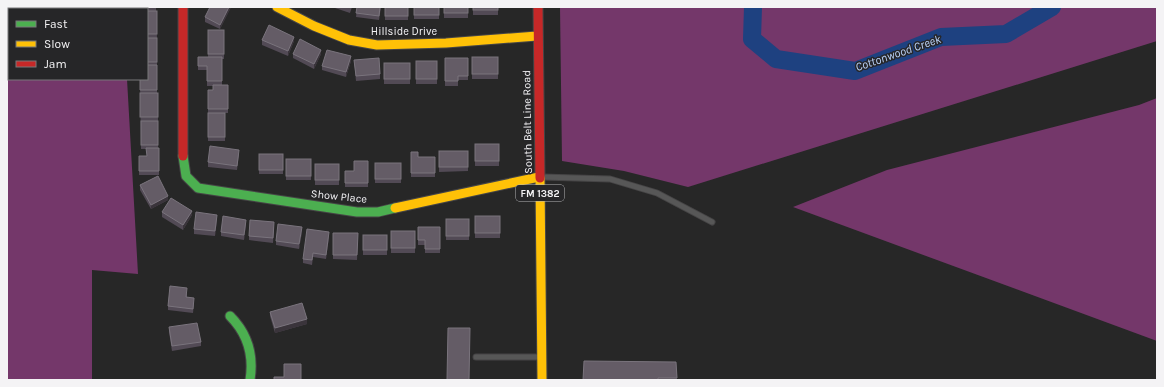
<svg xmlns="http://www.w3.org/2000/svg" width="1164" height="387" font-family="Karla,sans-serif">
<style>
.forest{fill:#74376a}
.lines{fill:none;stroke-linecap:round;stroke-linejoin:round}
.river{stroke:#1e4180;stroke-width:18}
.lane-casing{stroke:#464546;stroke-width:7}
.fast-casing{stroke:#464546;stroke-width:11}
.slow-casing{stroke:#464546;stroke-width:11}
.jam-casing{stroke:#464546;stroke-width:11}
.lane{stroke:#575757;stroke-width:5}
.fast{stroke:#4caf50;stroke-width:9}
.slow{stroke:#ffc107;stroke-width:9}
.jam{stroke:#c62828;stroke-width:9}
.wall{fill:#524a55}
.shaded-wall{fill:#3a343b}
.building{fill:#645c66;stroke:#7a747d}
.labels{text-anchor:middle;stroke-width:3;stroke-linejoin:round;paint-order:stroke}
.shield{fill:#262628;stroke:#b6b6b8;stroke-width:1}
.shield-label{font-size:10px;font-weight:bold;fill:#f4f3f5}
.street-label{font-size:11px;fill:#f4f3f5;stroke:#262628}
.water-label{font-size:12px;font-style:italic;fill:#bcd4fc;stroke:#262628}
</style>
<rect width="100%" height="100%" fill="#272727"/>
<g class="forest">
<polygon points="7,7 122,7 122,9 9,9 9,79 127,79 138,274 92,270 92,380 7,380"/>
<polygon points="560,7 1157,7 1157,41 688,187 624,171 562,161"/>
<polygon points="1157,98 1157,341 793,207 887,170 1139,105"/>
</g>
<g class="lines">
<polyline class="river" points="753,7 752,39 776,59 855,71 941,37 1006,34 1052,7"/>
<defs>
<g id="lane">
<polyline points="542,177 610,179 657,193 712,222"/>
<polyline points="476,357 539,357"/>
</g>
<g id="fast">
<polyline points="183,156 186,176 198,188 357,212 378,212 395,208"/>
<path d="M230 316C248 334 254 355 250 380"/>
</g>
<g id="slow">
<polyline points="277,7 314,26 349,40 377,45 446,43 537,36"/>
<polyline points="540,178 542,380"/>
<polyline points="395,208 539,177"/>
</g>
<g id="jam">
<polyline points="183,7 183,156"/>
<polyline points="538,7 540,178"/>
</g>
</defs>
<use href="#lane" class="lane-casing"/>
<use href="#fast" class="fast-casing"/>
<use href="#slow" class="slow-casing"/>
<use href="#jam" class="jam-casing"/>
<use href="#lane" class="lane"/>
<use href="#fast" class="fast"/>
<use href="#slow" class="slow"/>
<use href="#jam" class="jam"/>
</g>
<g class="wall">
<polygon points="136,7 156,7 157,38 147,38 147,9 136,9"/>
<polygon points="231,7 220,29 205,22 205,17"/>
<polygon points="332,7 352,7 350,13"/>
<polygon points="357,7 381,7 379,20 356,17"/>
<rect x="385" y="7" width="23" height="13"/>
<rect x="414" y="7" width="25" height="12"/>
<rect x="444" y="7" width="24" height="11"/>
<rect x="473" y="7" width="25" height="8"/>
<polygon points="208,30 224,30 224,59 222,59 222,85 228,85 228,113 225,113 225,141 208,141 208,90 213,90 213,86 207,86 207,70 198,70 198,57 208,57"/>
<polygon points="147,38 157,38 157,93 158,93 158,148 159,148 159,175 139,175 139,156 147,156 147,149 141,149 140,79 147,79"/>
<polygon points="262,40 294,41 288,56 262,45"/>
<polygon points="293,54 321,54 314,69 293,58"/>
<rect x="472" y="57" width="26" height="22"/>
<polygon points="445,58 468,58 468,80 458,80 458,86 445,86"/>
<polygon points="354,60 380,74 380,79 356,81"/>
<polygon points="351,61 346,77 322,70 322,66"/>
<rect x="416" y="61" width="21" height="23"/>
<rect x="384" y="63" width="26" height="21"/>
<rect x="475" y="144" width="24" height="22"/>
<polygon points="439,151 468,151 468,171 439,172"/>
<polygon points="411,152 418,157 435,157 435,177 411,177"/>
<polygon points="239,154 237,170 208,167 208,162"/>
<rect x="259" y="154" width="24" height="20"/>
<rect x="286" y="159" width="25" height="21"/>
<polygon points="368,161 368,187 345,187 345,171 354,171"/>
<rect x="375" y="163" width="26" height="20"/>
<rect x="315" y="164" width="24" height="21"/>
<polygon points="140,185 168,200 151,209 140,190"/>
<polygon points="162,212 192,215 183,230 162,217"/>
<rect x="475" y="216" width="25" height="22"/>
<rect x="446" y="219" width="23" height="21"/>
<polygon points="217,220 215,236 194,234 194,229"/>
<polygon points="246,224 244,240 221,236 221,232"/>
<polygon points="274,227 273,243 249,240 249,236"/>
<polygon points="418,227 440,227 440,253 425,253 425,245 418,245"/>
<rect x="391" y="231" width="24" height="22"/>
<polygon points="302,232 299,249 276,245 276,241"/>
<polygon points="333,233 358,233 357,260 333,259"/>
<rect x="363" y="235" width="24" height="20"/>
<polygon points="329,237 326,259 313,257 312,265 303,263 303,259"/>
<polygon points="187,293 187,297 194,303 193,313 168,310 168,306"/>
<polygon points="270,312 307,324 275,333 270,316"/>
<polygon points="169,327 201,342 201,346 172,351 169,332"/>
<polygon points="676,362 677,380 583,380"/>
</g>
<g class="shaded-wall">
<polygon points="229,7 231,7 220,29 220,25"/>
<polygon points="294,37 294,41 288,56 288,51"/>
<polygon points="321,50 321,54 314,69 314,64"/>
<polygon points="351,56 351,61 346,77 346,72"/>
<polygon points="168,196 168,200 151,209 151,205"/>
<polygon points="192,211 192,215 183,230 183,225"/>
<polygon points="217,215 217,220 215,236 215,231"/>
<polygon points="246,220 246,224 244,240 244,235"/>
<polygon points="302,227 302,232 299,249 299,244"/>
<polygon points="329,232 329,237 326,259 326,255"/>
<polygon points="307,319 307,324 275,333 275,328"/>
</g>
<g class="building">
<polygon points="210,7 229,7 220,25 205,17"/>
<polygon points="357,7 380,7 379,16 356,13"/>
<rect x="385" y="7" width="23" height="9"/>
<rect x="414" y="7" width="25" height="8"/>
<rect x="444" y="7" width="24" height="6"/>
<rect x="473" y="7" width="25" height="3"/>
<rect x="147" y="11" width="10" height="23"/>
<polygon points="269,25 294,37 288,51 262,40"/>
<rect x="208" y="30" width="16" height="24"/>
<rect x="147" y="38" width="10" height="24"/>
<polygon points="300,39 321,50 314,64 293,54"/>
<polygon points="327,50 351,56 346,72 322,66"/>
<polygon points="198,57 222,57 222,81 207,81 207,66 198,66"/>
<rect x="472" y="57" width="26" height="17"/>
<polygon points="379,58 380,74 356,76 354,60"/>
<polygon points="445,58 468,58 468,76 458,76 458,81 445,81"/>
<rect x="416" y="61" width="21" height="18"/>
<rect x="384" y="63" width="26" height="16"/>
<polygon points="147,65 157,65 157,90 140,90 140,79 147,79"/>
<polygon points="213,85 228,85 228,109 208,109 208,90 213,90"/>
<rect x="140" y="93" width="18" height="24"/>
<rect x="208" y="113" width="17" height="24"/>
<rect x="141" y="121" width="17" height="24"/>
<rect x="475" y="144" width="24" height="17"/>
<polygon points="210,146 239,150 237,166 208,162"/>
<polygon points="146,148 159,148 159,171 139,171 139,156 147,156"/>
<rect x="439" y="151" width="29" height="16"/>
<polygon points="411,152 418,152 418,157 435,157 435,173 411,173"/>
<rect x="259" y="154" width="24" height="16"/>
<rect x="286" y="159" width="25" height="17"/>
<polygon points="354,161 368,161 368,183 345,183 345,171 354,171"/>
<rect x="375" y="163" width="26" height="16"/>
<rect x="315" y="164" width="24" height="16"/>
<polygon points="158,176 168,196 151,205 140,185"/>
<polygon points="171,198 192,211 183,225 162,212"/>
<polygon points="196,212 217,215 215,231 194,229"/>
<polygon points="223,216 246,220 244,235 221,232"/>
<rect x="475" y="216" width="25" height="17"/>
<rect x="446" y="219" width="23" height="17"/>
<polygon points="250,220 274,222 273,238 249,236"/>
<polygon points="278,224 302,227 299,244 276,241"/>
<polygon points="418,227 440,227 440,249 425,249 425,240 418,240"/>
<polygon points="307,229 329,232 326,255 313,253 312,260 303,259"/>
<rect x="391" y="231" width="24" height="17"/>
<polygon points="333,233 358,233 357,255 333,255"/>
<rect x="363" y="235" width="24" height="15"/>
<polygon points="170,286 187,288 186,297 194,298 193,309 168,306"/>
<polygon points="302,303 307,319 275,328 270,312"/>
<polygon points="197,323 201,342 172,346 169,327"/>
<polygon points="448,328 470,328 469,380 447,380"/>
<polygon points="584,361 676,362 677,378 658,378 658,380 583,380"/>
<polygon points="284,364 301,364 301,380 274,380 274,377 284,377"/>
</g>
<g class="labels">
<rect class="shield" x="516" y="185" width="48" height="16" rx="3"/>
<g class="shield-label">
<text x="540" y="197">FM 1382</text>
</g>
<g class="street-label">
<text x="404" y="35">Hillside Drive</text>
<text transform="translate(527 122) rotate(-91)" y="4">South Belt Line Road</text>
<text transform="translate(339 196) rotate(6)" y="4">Show Place</text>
</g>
<g class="water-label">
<text transform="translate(898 53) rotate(-19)" y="4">Cottonwood Creek</text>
</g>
</g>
<rect width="1164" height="387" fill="none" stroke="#f4f3f5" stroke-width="16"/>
<rect x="8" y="8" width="140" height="72" fill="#262628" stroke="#78787a"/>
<rect x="16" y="21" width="20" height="6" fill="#4caf50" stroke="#78787a"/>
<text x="44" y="28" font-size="12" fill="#f4f3f5">Fast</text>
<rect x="16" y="41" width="20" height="6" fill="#ffc107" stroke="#78787a"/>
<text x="44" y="48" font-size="12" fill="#f4f3f5">Slow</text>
<rect x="16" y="61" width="20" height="6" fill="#c62828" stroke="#78787a"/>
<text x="44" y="68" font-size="12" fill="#f4f3f5">Jam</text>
</svg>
